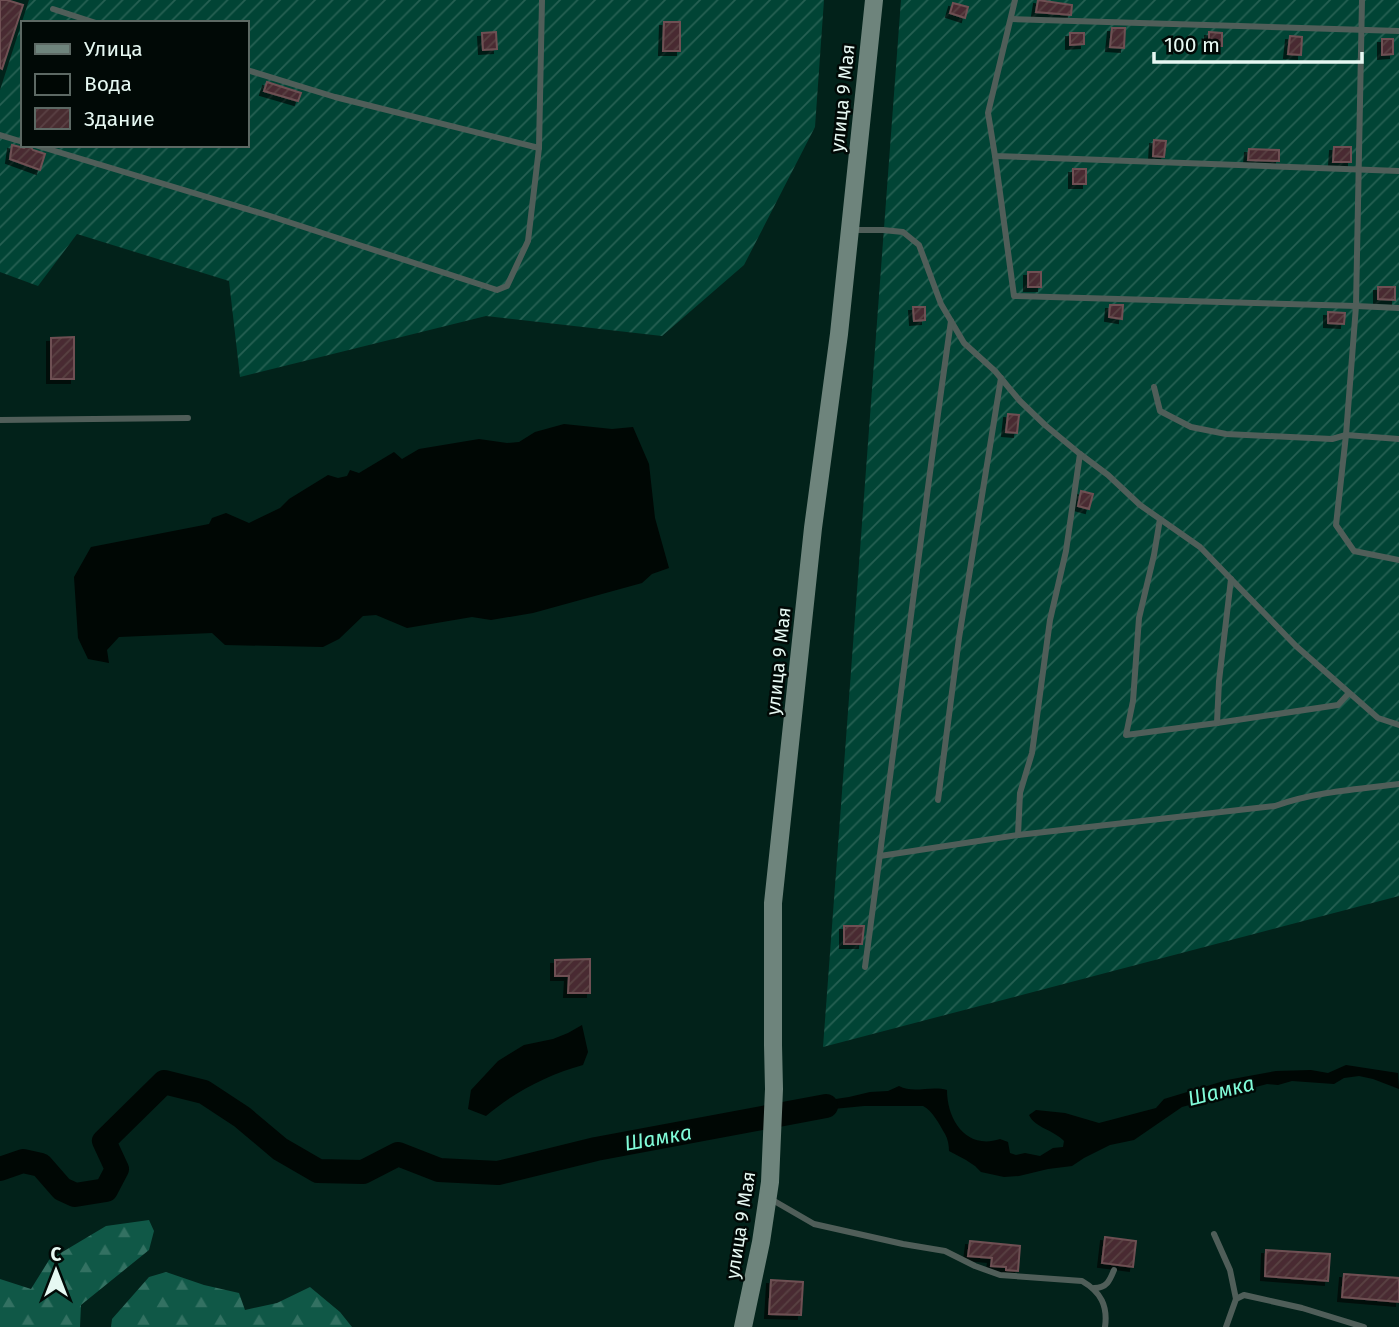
<svg xmlns="http://www.w3.org/2000/svg" width="1399" height="1327" font-family="'Fira Sans',sans-serif">
<style>
.forest{fill:url(#forest-firs)}
.garden{fill:url(#garden-furrows);fill-rule:evenodd}
.water{fill:#000704}
.lines{fill:none;stroke-linecap:round;stroke-linejoin:round}
.river{stroke:#000704;stroke-width:24}
.building{fill:url(#building-hatch);stroke:#6e5053;stroke-width:2;filter:url(#shadow)}
.service{stroke:#505e59;stroke-width:6}
.secondary{stroke:#6e847c;stroke-width:18}
.labels{text-anchor:middle;stroke-width:5;stroke-linejoin:round;paint-order:stroke}
.street-label{font-size:19px;fill:#e6f8f2;stroke:#010906}
.water-label{font-size:21px;font-style:italic;fill:#80fbd8;stroke:#010906}
</style>
<defs>
<pattern id="forest-firs" width="22" height="20" patternUnits="userSpaceOnUse" patternTransform="scale(1.75)"><rect width="22" height="20" fill="#105847"/><path d="M5 1l3.5 6h-7zM16 11l3.5 6h-7z" fill="#337162"/></pattern>
<pattern id="garden-furrows" width="10" height="10" patternUnits="userSpaceOnUse" patternTransform="scale(1.75)"><rect width="10" height="10" fill="#014435"/><path d="M-1 1l2-2M0 10L10 0M9 11l2-2" fill="none" stroke="#266053"/></pattern>
<pattern id="building-hatch" width="6" height="6" patternUnits="userSpaceOnUse" patternTransform="scale(1.75)"><rect width="6" height="6" fill="#482c30"/><path d="M-1 1l2-2M0 6l6-6M5 7l2-2" fill="none" stroke="#5a4144"/></pattern>
<filter id="shadow"><feDropShadow dx="-4" dy="4" stdDeviation="0" flood-color="#0009"/></filter>
</defs>
<rect width="100%" height="100%" fill="#02221a"/>
<g class="forest">
<polygon points="149,1220 154,1231 149,1250 81,1305 80,1327 0,1327 0,1279 31,1289 49,1260 106,1226"/>
<polygon points="166,1272 204,1285 239,1293 245,1310 277,1303 310,1287 340,1312 352,1327 111,1327 112,1319 149,1277"/>
</g>
<g class="garden">
<path d="M29 0H824L815 127 744 265 662 336 486 316 240 377 229 281 77 234 38 286 0 272V90ZM23 23H247V145H23Z"/>
<polygon points="901,0 1399,0 1399,896 823,1047"/>
</g>
<g class="water">
<polygon points="564,424 612,429 633,427 649,464 655,518 669,568 652,574 642,583 533,613 491,620 472,617 407,628 376,615 363,616 339,639 323,647 225,645 212,633 119,637 107,650 109,663 88,659 78,638 74,577 91,547 209,524 212,518 226,513 249,523 280,508 289,499 328,475 338,478 347,476 350,470 359,473 394,452 402,459 419,449 479,439 507,443 519,442 535,432"/>
<path d="M582 1025 588 1052 583 1065C547 1075 514 1092 486 1116L468 1109 471 1090 498 1061 524 1045 553 1039 568 1033Z"/>
<path d="M1346 1065 1398 1073 1399 1089 1373 1079 1359 1076 1344 1078 1334 1084 1292 1081 1278 1085 1267 1084 1182 1107 1134 1140 1110 1145 1084 1158 1072 1166 1048 1169 1019 1176 1004 1177 981 1172 975 1166 966 1160 949 1151C949 1146 948 1139 945 1134 940 1125 932 1110 923 1106H864L823 1110 795 1117 796 1106H813L822 1101 849 1097 870 1092 888 1091 899 1086C914 1094 931 1085 947 1090 947 1121 967 1150 1000 1139L1008 1142 1010 1153 1016 1155 1025 1153 1040 1156 1053 1148 1063 1147 1064 1141C1054 1130 1035 1128 1029 1115L1036 1110 1065 1113 1099 1123 1156 1108 1164 1099 1227 1080 1276 1071 1311 1070 1328 1073Z"/>
</g>
<g class="lines">
<polyline class="river" points="0,1169 23,1161 41,1165 62,1189 75,1195 106,1190 117,1169 104,1141 164,1082 204,1092 242,1117 280,1149 318,1171 363,1172 398,1154 439,1170 498,1173 596,1149 826,1106"/>
</g>
<g class="building">
<polygon points="0,0 7,0 23,5 2,69 0,68"/>
<polygon points="1038,0 1072,5 1071,15 1036,12"/>
<polygon points="953,3 968,7 965,18 950,13"/>
<polygon points="664,22 680,22 680,51 663,51"/>
<polygon points="1112,28 1125,28 1124,48 1110,47"/>
<polygon points="496,32 497,49 483,50 482,33"/>
<polygon points="1209,32 1222,33 1222,46 1209,46"/>
<polygon points="1070,33 1084,33 1084,44 1070,45"/>
<polygon points="1290,36 1302,37 1301,55 1288,54"/>
<polygon points="1382,39 1393,39 1393,54 1382,55"/>
<polygon points="267,82 301,93 298,101 264,91"/>
<polygon points="1154,140 1166,141 1164,157 1153,156"/>
<polygon points="12,145 24,148 29,145 33,150 45,154 40,170 10,159"/>
<polygon points="1334,147 1351,147 1351,162 1333,162"/>
<polygon points="1249,149 1279,150 1279,161 1248,160"/>
<rect x="1073" y="169" width="13" height="15"/>
<rect x="1028" y="272" width="13" height="15"/>
<polygon points="1378,287 1395,287 1395,300 1378,299"/>
<polygon points="1110,305 1123,305 1122,319 1109,317"/>
<polygon points="913,307 925,307 925,320 914,321"/>
<polygon points="1328,312 1345,313 1344,324 1328,323"/>
<polygon points="74,337 74,379 51,379 51,338"/>
<polygon points="1008,414 1019,415 1017,433 1006,432"/>
<polygon points="1081,491 1093,494 1089,509 1078,506"/>
<polygon points="844,926 864,926 862,944 844,944"/>
<polygon points="590,959 590,993 568,993 569,976 555,976 555,960"/>
<polygon points="1105,1237 1136,1241 1133,1267 1102,1263"/>
<polygon points="970,1241 1020,1246 1018,1271 1006,1270 1006,1267 991,1266 992,1258 968,1256"/>
<polygon points="1266,1250 1330,1254 1328,1281 1265,1276"/>
<polygon points="1344,1274 1399,1278 1399,1302 1342,1297"/>
<polygon points="771,1280 803,1282 801,1315 769,1314"/>
</g>
<g class="lines">
<g class="service">
<polyline points="1015,0 988,113 995,156 1399,171"/>
<polyline points="1362,0 1356,306 1346,435 1336,525 1354,551 1399,560"/>
<polyline points="53,9 96,23"/>
<polyline points="1011,19 1399,31"/>
<polyline points="247,70 335,97 539,148"/>
<polyline points="0,135 23,142"/>
<polyline points="35,145 270,216 497,290 507,286 528,241 539,148 542,0"/>
<polyline points="995,156 1014,296 1356,306 1399,308"/>
<polyline points="852,230 883,230 903,232 919,245 941,304 964,343 995,371 1020,401 1045,425 1080,454 1108,475 1140,505 1200,547 1296,646 1378,718 1399,725"/>
<polyline points="1154,387 1160,411 1191,427 1226,434 1332,439 1346,435 1399,439"/>
<polyline points="0,420 188,418"/>
<polyline points="1160,519 1154,555 1139,618 1133,701 1126,735 1217,723 1338,705 1349,693"/>
<polyline points="1217,723 1219,681 1231,579"/>
<polyline points="938,800 959,638 1001,378"/>
<polyline points="1018,835 1020,793 1032,753 1050,620 1066,551 1080,454"/>
<path d="M880 856 1018 835 1275 806C1314 792 1358 789 1399 784"/>
<path d="M865 967C894 752 920 536 951 321"/>
<path d="M769 1198 814 1224 903 1244 945 1251 975 1266 1000 1275 1082 1281C1101 1292 1108 1306 1105 1327"/>
<polyline points="1214,1234 1230,1270 1236,1299"/>
<path d="M1094 1288C1107 1288 1110 1280 1114 1270"/>
<polyline points="1226,1327 1236,1299 1244,1295 1302,1308 1364,1327"/>
</g>
<polyline class="secondary" points="743,1327 761,1242 770,1182 774,1089 773,1045 773,903 813,528 839,334 874,0"/>
</g>
<g class="labels">
<g class="street-label">
<text transform="translate(842 98) rotate(-84)" y="7">улица 9 Мая</text>
<text transform="translate(778 661) rotate(-84)" y="7">улица 9 Мая</text>
<text transform="translate(740 1225) rotate(-81)" y="7">улица 9 Мая</text>
</g>
<g class="water-label">
<text transform="translate(1221 1091) rotate(-14)" y="7">Шамка</text>
<text transform="translate(658 1138) rotate(-10)" y="7">Шамка</text>
</g>
</g>
<rect x="21" y="21" width="228" height="126" fill="#010906" stroke="#5d6964" stroke-width="2"/>
<rect x="35" y="44" width="35" height="10" fill="#6e847c" stroke="#5d6964" stroke-width="2"/>
<text x="84" y="56" font-size="21" fill="#e6f8f2">Улица</text>
<rect x="35" y="74" width="35" height="21" fill="#000704" stroke="#5d6964" stroke-width="2"/>
<text x="84" y="91" font-size="21" fill="#e6f8f2">Вода</text>
<rect x="35" y="108" width="35" height="21" fill="url(#building-hatch)" stroke="#5d6964" stroke-width="2"/>
<text x="84" y="126" font-size="21" fill="#e6f8f2">Здание</text>
<g transform="translate(56 1271)" stroke="#010906" stroke-width="5" paint-order="stroke">
<path d="M0-5L12 26L0 18L-12 26Z" fill="#e6f8f2"/>
<text y="-10" font-size="19" font-weight="bold" text-anchor="middle" fill="#e6f8f2">С</text>
</g>
<path d="M1154 52v10h208v-10" fill="none" stroke="#e6f8f2" stroke-width="3.5"/>
<text x="1164" y="52" font-size="21" fill="#e6f8f2" stroke="#010906" stroke-width="5" paint-order="stroke">100 m</text>
</svg>
